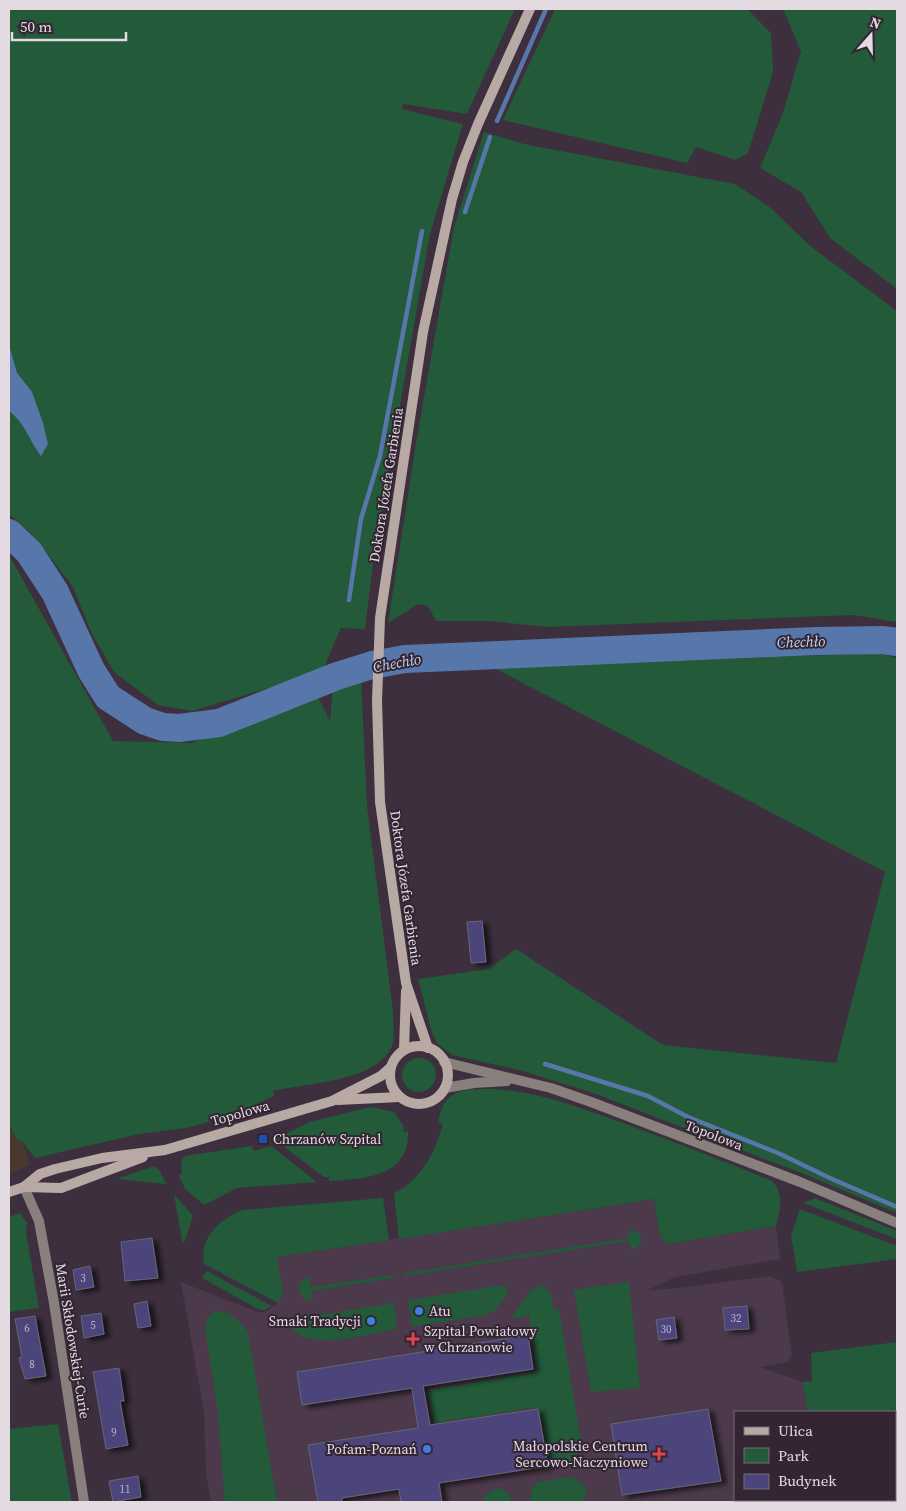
<svg xmlns="http://www.w3.org/2000/svg" width="906" height="1511" font-family="'Source Serif 4',serif">
<style>
.commercial{fill:#49382d}
.built{fill:#4c394b}
.green{fill:#225a3a}
.water{fill:#5777aa}
.lines{fill:none;stroke-linecap:round;stroke-linejoin:round}
.stream{stroke:#5777aa;stroke-width:4.5}
.river{stroke:#5777aa;stroke-width:28}
.building{fill:#4b457b;stroke:#666578;filter:url(#shadow)}
.minor{stroke:#897f7c;stroke-width:10}
.tertiary{stroke:#897f7c;stroke-width:10}
.secondary{stroke:#b9a9a4;stroke-width:10}
.transit-dot{fill:#1a4fb4;stroke:#332532;stroke-width:2}
.shop-dot{fill:#3f7fe0;stroke:#332532;stroke-width:2}
.health-dot{fill:#e0444e;stroke:#332532;stroke-width:2}
.labels{text-anchor:middle;stroke-width:4;stroke-linejoin:round;paint-order:stroke}
.number-label{font-size:11px;fill:#bdb5c8}
.street-label{font-size:14px;fill:#e3dae2;stroke:#332532}
.poi-label{font-size:14px;fill:#e3dae2;stroke:#332532;text-anchor:start}
.water-label{font-size:15px;font-style:italic;fill:#c0d3f1;stroke:#332532}
</style>
<defs>
<filter id="shadow"><feDropShadow dx="5.5" dy="3" stdDeviation="2.5" flood-color="#0009"/></filter>
</defs>
<rect width="100%" height="100%" fill="#3d2f3d"/>
<polygon class="commercial" points="9,1123 16,1139 22,1141 30,1165 9,1174"/>
<polygon class="built" points="654,1199 660,1237 668,1244 776,1226 780,1259 675,1277 648,1290 679,1288 770,1276 782,1282 792,1355 788,1362 760,1367 802,1382 808,1412 735,1412 735,1500 780,1500 781,1502 211,1502 206,1474 204,1412 181,1282 257,1312 265,1312 278,1303 276,1257"/>
<g class="green">
<polygon points="9,9 515,9 467,114 403,104 402,109 463,124 430,234 375,547 365,629 341,628 322,672 192,711 158,705 114,672 91,632 73,587 33,535 9,514"/>
<polygon points="555,9 747,9 771,33 773,72 748,153 736,160 696,147 687,163 503,120"/>
<polygon points="783,9 897,9 897,289 830,238 801,192 760,168 783,113 801,51"/>
<polygon points="484,132 524,144 735,184 771,208 809,245 897,311 897,622 854,615 547,627 490,621 436,621 428,606 418,604 388,623 417,437 454,227"/>
<path d="M9 555 113 741 190 743 308 703 318 697 330 721 333 687 361 678 367 806 393 1012C393 1021 395 1034 393 1043 381 1082 306 1083 273 1091L274 1096 230 1116 186 1128 139 1134 35 1158 22 1141 16 1139 9 1123Z"/>
<polygon points="878,653 897,658 897,1213 804,1174 593,1093 523,1071 452,1055 437,1043 432,1033 418,979 489,969 516,949 663,1045 836,1063 885,872 494,668"/>
<circle cx="419" cy="1075" r="17"/>
<path d="M496 1089C545 1093 590 1111 636 1128 682 1145 727 1162 772 1181 785 1195 780 1209 776 1226L668 1244 660 1237 654 1199 399 1239 394 1193C422 1180 435 1152 443 1124L438 1123C443 1087 466 1089 496 1089Z"/>
<path d="M371 1107 394 1112 403 1125 404 1132 408 1131C410 1178 362 1179 329 1181V1177H324L279 1143 277 1138 310 1122Z"/>
<polygon points="252,1146 254,1151 271,1146 317,1182 237,1188 204,1205 185,1189 179,1176 182,1173 181,1161 184,1156"/>
<polygon points="154,1166 160,1171 166,1184 117,1179"/>
<polygon points="174,1194 193,1216 184,1243 182,1241"/>
<path d="M383 1198 389 1240 277 1257 283 1295 278 1303 204 1264C198 1238 222 1217 243 1210Z"/>
<polygon points="815,1198 897,1231 897,1239 803,1203"/>
<polygon points="800,1209 897,1246 897,1259 797,1272 791,1235"/>
<polygon points="20,1213 27,1223 26,1232 39,1308 9,1312 9,1217"/>
<path d="M628 1230H634L641 1236C642 1244 639 1248 631 1250L629 1241 405 1276 404 1273 629 1238Z"/>
<polygon points="207,1271 272,1306 264,1310 258,1309 202,1278"/>
<polygon points="393,1275 393,1278 311,1291 313,1300 304,1299 299,1292 300,1283 309,1276 311,1287"/>
<polygon points="629,1282 640,1388 591,1392 574,1290"/>
<polygon points="503,1285 507,1288 508,1294 495,1310 487,1315 412,1327 408,1300"/>
<path d="M541 1286C552 1290 552 1299 554 1310L559 1309 581 1441C578 1459 568 1465 550 1469L539 1407 434 1423 427 1390 537 1372 529 1315 511 1319 531 1290Z"/>
<path d="M394 1303 397 1329C372 1333 304 1354 290 1325L294 1319Z"/>
<path d="M214 1311C229 1310 239 1320 248 1332L277 1502H225L218 1414 205 1327 207 1320Z"/>
<polygon points="897,1342 897,1502 781,1502 780,1500 895,1500 895,1412 808,1412 802,1382 812,1381 811,1353"/>
<polygon points="58,1424 72,1502 9,1502 9,1429"/>
<polygon points="570,1477 583,1483 587,1490 584,1502 526,1502 530,1502 532,1489 537,1482"/>
<polygon points="497,1488 508,1492 512,1502 482,1502 486,1494"/>
</g>
<path class="water" d="M9 345 17 373 32 392 43 423 48 444 41 456C29 440 25 423 9 411Z"/>
<g class="lines">
<g class="stream">
<polyline points="497,121 546,9"/>
<polyline points="465,212 490,137"/>
<polyline points="349,600 361,519 380,456 422,231"/>
<polyline points="339,683 337,676 340,665"/>
<polyline points="545,1064 648,1096 688,1117 778,1153 832,1179 897,1207"/>
</g>
<polyline class="river" points="9,533 29,552 55,592 91,670 108,697 145,721 163,727 179,728 219,723 337,676 372,665 405,659 816,641 882,640 897,642"/>
</g>
<g class="building">
<polygon points="482,921 486,962 471,963 467,922"/>
<polygon points="152,1238 158,1278 125,1281 121,1242"/>
<polygon points="90,1266 94,1287 76,1290 73,1270"/>
<polygon points="147,1301 151,1326 138,1328 134,1304"/>
<polygon points="747,1306 749,1329 725,1330 723,1308"/>
<polygon points="101,1313 104,1334 84,1338 81,1316"/>
<polygon points="35,1316 46,1376 25,1379 19,1358 22,1357 15,1319"/>
<polygon points="674,1317 677,1338 659,1340 656,1320"/>
<polygon points="528,1335 533,1369 423,1386 430,1425 538,1409 548,1466 439,1483 442,1502 401,1502 399,1489 342,1498 342,1502 318,1502 308,1445 418,1428 412,1388 302,1405 297,1372"/>
<polygon points="119,1368 124,1401 120,1401 128,1445 106,1449 93,1372"/>
<polygon points="708,1409 721,1481 622,1495 611,1424"/>
<polygon points="138,1476 141,1497 113,1502 109,1481"/>
</g>
<g class="lines">
<polyline class="minor" points="24,1187 39,1221 54,1303 84,1502"/>
<g class="tertiary">
<polyline points="444,1062 551,1088 591,1102 800,1182 897,1223"/>
<polyline points="445,1088 474,1083 507,1081"/>
</g>
<g class="secondary">
<circle cx="419" cy="1075" r="29"/>
<polyline points="428,1048 406,983 380,802 377,701 380,618 423,332 452,199 463,162 478,124 530,9"/>
<polyline points="404,1050 406,991"/>
<polyline points="338,1100 399,1097"/>
<polyline points="24,1187 61,1188 143,1157"/>
<polyline points="9,1192 24,1187 40,1174 55,1169 102,1158 165,1150 332,1101 381,1076 391,1067"/>
</g>
</g>
<rect class="transit-dot" x="258" y="1134" width="10" height="10" rx="2.5"/>
<g class="shop-dot">
<circle cx="419" cy="1311" r="5"/>
<circle cx="371" cy="1321" r="5"/>
<circle cx="427" cy="1449" r="5"/>
</g>
<g class="health-dot">
<path d="M410.5 1331.5h5v5h5v5h-5v5h-5v-5h-5v-5h5z"/>
<path d="M656.5 1446.5h5v5h5v5h-5v5h-5v-5h-5v-5h5z"/>
</g>
<g class="labels">
<g class="number-label">
<text x="83" y="1282">3</text>
<text x="736" y="1322">32</text>
<text x="93" y="1329">5</text>
<text x="27" y="1332">6</text>
<text x="666" y="1333">30</text>
<text x="32" y="1368">8</text>
<text x="114" y="1436">9</text>
<text x="125" y="1493">11</text>
</g>
<g class="street-label">
<text transform="translate(386 485) rotate(-81)" y="5">Doktora Józefa Garbienia</text>
<text transform="translate(406 888) rotate(82)" y="5">Doktora Józefa Garbienia</text>
<text transform="translate(240 1113) rotate(-16)" y="5">Topolowa</text>
<text transform="translate(714 1135) rotate(21)" y="5">Topolowa</text>
<text transform="translate(73 1341) rotate(81)" y="5">Marii Skłodowskiej-Curie</text>
</g>
<g class="poi-label">
<text x="273" y="1144">Chrzanów Szpital</text>
<text x="429" y="1316">Atu</text>
<text x="361" y="1326" text-anchor="end">Smaki Tradycji</text>
<text x="424" y="1336">Szpital Powiatowy<tspan x="424" dy="16">w Chrzanowie</tspan></text>
<text x="648" y="1451" text-anchor="end">Małopolskie Centrum<tspan x="648" dy="16">Sercowo-Naczyniowe</tspan></text>
<text x="417" y="1454" text-anchor="end">Pofam-Poznań</text>
</g>
<g class="water-label">
<text transform="translate(801 642) rotate(-2)" y="5">Chechło</text>
<text transform="translate(397 663) rotate(-10)" y="5">Chechło</text>
</g>
</g>
<rect width="906" height="1511" fill="none" stroke="#e3dae2" stroke-width="20"/>
<rect x="734" y="1411" width="162" height="90" fill="#332532" stroke="#796d78"/>
<rect x="744" y="1427" width="25" height="8" fill="#b9a9a4" stroke="#796d78"/>
<text x="778" y="1436" font-size="15" fill="#e3dae2">Ulica</text>
<rect x="744" y="1448" width="25" height="15" fill="#225a3a" stroke="#796d78"/>
<text x="778" y="1461" font-size="15" fill="#e3dae2">Park</text>
<rect x="744" y="1474" width="25" height="15" fill="#4b457b" stroke="#796d78"/>
<text x="778" y="1486" font-size="15" fill="#e3dae2">Budynek</text>
<g transform="translate(871 35) rotate(20)" stroke="#332532" stroke-width="4" paint-order="stroke">
<path d="M0-4L9 19L0 12L-9 19Z" fill="#e3dae2"/>
<text y="-8" font-size="14" font-weight="bold" text-anchor="middle" fill="#e3dae2">N</text>
</g>
<path d="M12 32v8h114v-8" fill="none" stroke="#e3dae2" stroke-width="2.5"/>
<text x="20" y="32" font-size="15" fill="#e3dae2" stroke="#332532" stroke-width="4" paint-order="stroke">50 m</text>
</svg>
